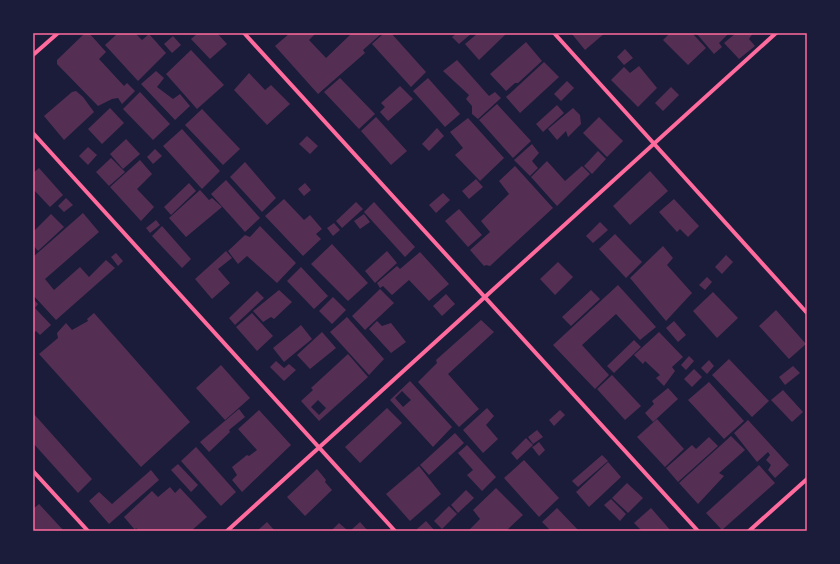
<svg xmlns="http://www.w3.org/2000/svg" width="840" height="564" font-family="Lato,sans-serif">
<style>
.building{fill:#542f53;fill-rule:evenodd}
.lines{fill:none;stroke-linecap:round;stroke-linejoin:round}
.minor{stroke:#ff6b9d;stroke-width:4}
.neatline{fill:none;stroke:#ff6b9d;stroke-width:1.5}
</style>
<rect width="100%" height="100%" fill="#1b1b3a"/>
<g class="building">
<polygon points="85,33 89,33 106,52 99,59 124,86 127,83 135,91 122,104 118,98 112,99 98,106 57,64 57,60"/>
<polygon points="118,33 135,33 142,40 149,34 166,53 138,81 105,45"/>
<polygon points="198,33 217,33 227,44 210,59 191,39"/>
<polygon points="290,33 316,33 309,40 326,58 352,33 382,33 363,50 365,53 318,94 275,46"/>
<polygon points="384,33 391,33 426,72 411,87 372,44"/>
<polygon points="457,33 472,33 459,44 452,37"/>
<polygon points="478,33 507,33 479,60 465,44"/>
<polygon points="574,33 605,33 585,50 572,34"/>
<polygon points="670,33 692,33 706,48 688,65 663,40"/>
<polygon points="696,33 729,33 719,43 722,47 714,54"/>
<polygon points="736,33 753,33 749,39 755,46 739,59 724,43"/>
<polygon points="173,36 181,45 172,53 164,44"/>
<polygon points="526,42 542,61 518,83 515,83 506,91 490,74"/>
<polygon points="625,49 633,58 624,65 617,57"/>
<polygon points="191,50 224,85 197,109 166,74"/>
<polygon points="457,60 489,96 495,92 501,98 478,119 472,114 472,106 466,99 469,95 443,71"/>
<polygon points="544,62 559,77 520,113 506,97"/>
<polygon points="639,66 657,88 638,107 611,80 624,67 630,73"/>
<polygon points="156,71 164,78 157,87 173,99 180,94 190,106 175,120 141,84"/>
<polygon points="249,73 265,90 271,85 290,104 267,125 234,90"/>
<polygon points="340,78 375,114 359,129 324,92"/>
<polygon points="428,78 460,114 445,127 413,91"/>
<polygon points="567,81 574,88 561,101 554,94"/>
<polygon points="400,86 413,99 388,121 380,112 385,107 381,103"/>
<polygon points="671,87 679,95 663,111 655,103"/>
<polygon points="76,91 83,97 94,112 64,140 44,116 72,92"/>
<polygon points="140,92 170,124 153,140 123,109"/>
<polygon points="497,104 531,141 513,158 479,120"/>
<polygon points="557,105 564,113 543,132 536,124"/>
<polygon points="110,108 124,123 102,144 88,129"/>
<polygon points="573,108 580,115 581,124 568,137 566,131 557,140 548,129"/>
<polygon points="202,109 240,149 223,165 185,125"/>
<polygon points="376,117 407,151 391,165 361,131"/>
<polygon points="599,117 623,141 607,157 583,133"/>
<polygon points="468,118 504,158 480,181 455,155 463,148 450,132"/>
<polygon points="437,128 444,136 429,151 422,144"/>
<polygon points="182,129 220,171 202,189 163,146"/>
<polygon points="307,136 318,146 310,154 299,144"/>
<polygon points="126,139 140,154 123,169 110,154"/>
<polygon points="532,144 539,153 532,161 538,168 530,176 514,160"/>
<polygon points="88,147 97,155 88,165 79,156"/>
<polygon points="155,149 162,156 153,164 147,157"/>
<polygon points="598,151 606,159 592,174 584,166"/>
<polygon points="111,158 125,172 109,186 96,172"/>
<polygon points="140,160 152,174 137,189 154,207 141,221 110,187"/>
<polygon points="547,161 565,181 582,166 590,174 557,206 531,177"/>
<polygon points="245,162 276,198 262,212 230,177"/>
<polygon points="515,166 553,208 490,266 486,265 484,266 470,250 490,232 481,221 509,194 499,181"/>
<polygon points="39,168 63,195 50,207 33,189 33,173"/>
<polygon points="650,171 668,191 630,225 613,206"/>
<polygon points="476,179 483,187 469,199 462,191"/>
<polygon points="226,180 260,218 245,232 211,194"/>
<polygon points="189,183 196,191 171,215 164,207"/>
<polygon points="305,183 311,190 304,196 298,189"/>
<polygon points="200,190 209,200 212,198 222,207 186,237 169,218"/>
<polygon points="443,193 450,200 436,213 429,205"/>
<polygon points="66,198 73,205 64,212 58,206"/>
<polygon points="284,199 304,220 310,215 322,229 316,234 321,239 303,256 265,216"/>
<polygon points="674,199 699,226 688,237 680,229 677,232 659,212"/>
<polygon points="356,202 363,209 342,228 336,221"/>
<polygon points="374,202 415,247 405,257 364,212"/>
<polygon points="459,209 482,235 468,247 445,221"/>
<polygon points="83,213 99,232 45,279 54,290 80,267 89,277 106,260 115,268 56,320 33,295 33,257"/>
<polygon points="51,214 64,227 38,251 33,245 33,232"/>
<polygon points="364,214 370,222 360,229 354,221"/>
<polygon points="156,220 160,225 150,233 146,228"/>
<polygon points="600,222 608,230 593,243 586,236"/>
<polygon points="334,223 340,230 333,236 327,228"/>
<polygon points="162,226 191,259 182,268 152,236"/>
<polygon points="260,226 296,263 277,283 247,256 238,264 228,251 245,235 250,237"/>
<polygon points="615,234 642,262 626,278 599,249"/>
<polygon points="332,244 368,283 348,301 311,264"/>
<polygon points="663,246 673,258 667,265 692,293 666,321 630,278"/>
<polygon points="226,251 232,258 218,269 230,283 212,299 195,279"/>
<polygon points="387,251 397,263 375,283 365,271"/>
<polygon points="420,252 449,284 429,301 409,280 392,295 383,286 380,288 377,283 397,266 400,269"/>
<polygon points="116,253 123,261 118,266 111,257"/>
<polygon points="726,255 733,262 722,274 715,267"/>
<polygon points="558,262 573,277 555,295 540,279"/>
<polygon points="301,267 328,296 314,309 287,281"/>
<polygon points="707,277 712,282 705,290 699,285"/>
<polygon points="618,285 656,327 640,340 616,314 582,345 609,375 595,389 553,345"/>
<polygon points="380,289 394,303 365,330 352,316"/>
<polygon points="279,290 292,302 274,319 271,317 263,322 253,311"/>
<polygon points="591,290 600,299 571,326 562,317"/>
<polygon points="257,291 264,298 235,325 229,318"/>
<polygon points="713,292 738,318 717,338 693,311"/>
<polygon points="446,294 455,304 442,316 433,306"/>
<polygon points="333,297 346,310 332,324 319,311"/>
<polygon points="33,299 38,304 35,308 51,325 40,335 36,331 33,333"/>
<polygon points="776,310 806,344 789,359 759,326"/>
<polygon points="94,313 190,422 141,467 39,354 58,338 57,333 66,323 72,330 88,321 87,319"/>
<polygon points="252,313 273,336 257,351 236,327"/>
<polygon points="347,317 384,359 369,375 330,332"/>
<polygon points="481,320 494,332 448,374 479,409 459,427 418,382 437,363 436,360"/>
<polygon points="377,321 382,326 391,323 406,342 391,353 369,329"/>
<polygon points="674,321 686,335 678,342 666,328"/>
<polygon points="301,325 312,339 284,362 273,348"/>
<polygon points="322,332 336,348 310,369 297,355"/>
<polygon points="659,332 683,357 672,367 675,371 664,386 656,378 660,375 645,361 643,364 634,355"/>
<polygon points="634,340 641,347 614,373 607,366"/>
<path d="M348 354 368 377 319 421 301 401 313 390 311 388ZM318 400 326 408 319 415 311 407Z"/>
<polygon points="689,356 694,361 686,370 681,365"/>
<polygon points="729,359 769,401 752,417 712,375"/>
<polygon points="709,360 714,366 707,374 701,368"/>
<polygon points="276,361 284,368 289,364 296,370 284,381 270,367"/>
<polygon points="221,365 250,398 225,420 196,388"/>
<polygon points="793,366 800,373 785,385 779,377"/>
<polygon points="694,369 702,377 692,387 684,379"/>
<polygon points="612,375 641,406 625,420 597,389"/>
<path d="M410 381 452 427 433 447 390 400ZM402 391 411 400 403 407 395 398Z"/>
<polygon points="709,382 744,421 724,439 688,400"/>
<polygon points="668,388 678,399 653,422 645,413 654,404 652,401"/>
<polygon points="783,390 803,412 792,422 771,400"/>
<polygon points="387,408 402,423 360,463 345,447"/>
<polygon points="487,408 494,416 486,425 498,439 483,453 463,430"/>
<polygon points="239,409 245,417 229,430 230,432 209,452 200,442"/>
<polygon points="259,410 291,445 242,492 232,480 237,475 232,467 247,455 249,456 257,450 238,429"/>
<polygon points="560,410 565,415 554,426 549,420"/>
<polygon points="33,413 92,479 78,493 33,443"/>
<polygon points="657,419 684,449 665,467 637,437"/>
<polygon points="748,420 789,465 775,478 768,470 771,465 766,460 770,455 768,452 757,462 734,433"/>
<polygon points="537,430 543,437 533,444 528,437"/>
<polygon points="455,433 464,443 429,475 420,465"/>
<polygon points="731,436 745,450 719,473 724,476 698,504 679,483"/>
<polygon points="709,437 718,446 678,482 666,468 692,445 696,449"/>
<polygon points="526,438 533,445 517,460 511,453"/>
<polygon points="539,442 545,450 539,456 532,447 534,446 535,448 534,446"/>
<polygon points="467,445 496,477 482,491 467,475 473,470 458,453"/>
<polygon points="196,447 236,492 221,506 181,461"/>
<polygon points="602,455 608,461 578,487 572,481"/>
<polygon points="524,460 559,498 539,517 504,478"/>
<polygon points="608,462 621,477 589,507 576,492"/>
<polygon points="178,464 198,485 191,492 171,470"/>
<polygon points="759,465 775,483 722,530 706,513"/>
<polygon points="419,466 441,494 410,521 386,494"/>
<polygon points="317,469 326,480 325,482 332,490 305,516 287,497"/>
<polygon points="151,470 159,480 109,524 89,501 99,492 112,504"/>
<polygon points="627,483 643,498 628,513 612,498"/>
<polygon points="170,487 175,493 180,488 207,517 191,531 139,531 136,528 135,530 124,517 152,491 158,497"/>
<polygon points="496,488 523,515 506,531 468,531 480,519 473,510"/>
<polygon points="466,490 474,498 458,513 451,505"/>
<polygon points="611,499 626,514 620,521 604,505"/>
<polygon points="39,504 64,531 33,531 33,509"/>
<polygon points="449,506 457,514 442,529 434,521"/>
<polygon points="557,508 579,531 551,531 542,522"/>
<polygon points="651,508 671,531 642,531 634,523"/>
<polygon points="426,521 435,531 418,531 417,529"/>
<polygon points="267,522 275,531 257,531"/>
<polygon points="360,522 368,531 350,531"/>
<polygon points="339,523 346,529 345,531 331,531"/>
</g>
<g class="lines">
<g class="minor">
<polyline points="244,33 698,531"/>
<polyline points="554,33 807,313"/>
<polyline points="33,55 58,33"/>
<polyline points="33,133 395,531"/>
<polyline points="33,471 88,531"/>
<polyline points="227,531 776,33"/>
<polyline points="749,531 807,479"/>
</g>
</g>
<rect width="840" height="564" fill="none" stroke="#1b1b3a" stroke-width="68"/>
<rect x="34" y="34" width="772" height="496" class="neatline"/>
</svg>
